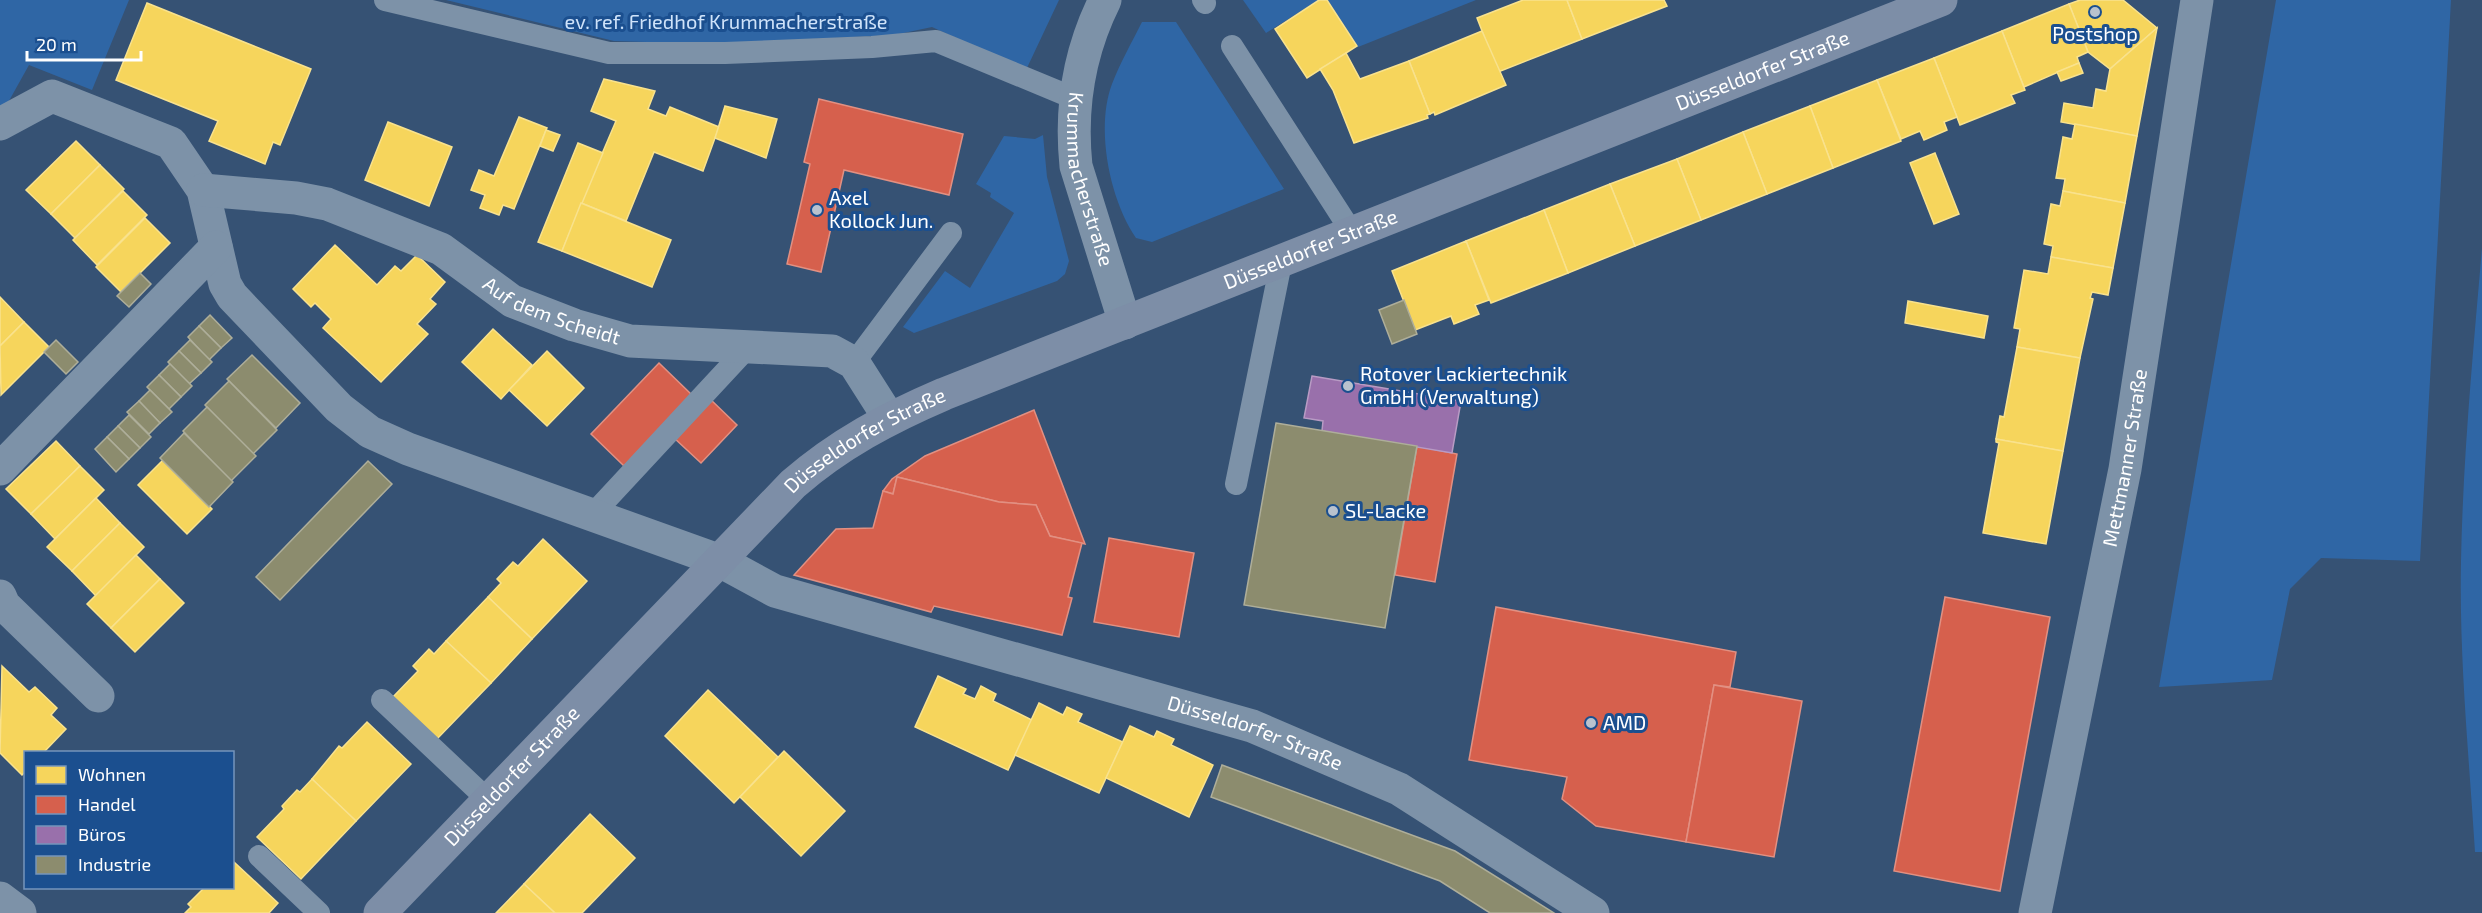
<svg xmlns="http://www.w3.org/2000/svg" width="2482" height="913" font-family="'Exo 2',sans-serif">
<style>
.green{fill:#2f66a5}
.homes{fill:#f6d55c;stroke:#f9e28d;stroke-width:1.5}
.shops{fill:#d6604d;stroke:#e29082;stroke-width:1.5}
.offices{fill:#9970ab;stroke:#b89bc4;stroke-width:1.5}
.industry{fill:#8c8c6e;stroke:#aeae9a;stroke-width:1.5}
.lines{fill:none;stroke-linecap:round;stroke-linejoin:round}
.lane{stroke:#7d92a8;stroke-width:22}
.street{stroke:#7d92a8;stroke-width:33}
.primary{stroke:#7d8ea7;stroke-width:33}
.poi-dot{fill:#b9c2ce;stroke:#1b4f8f;stroke-width:2}
.labels{text-anchor:middle;stroke-width:6;stroke-linejoin:round;paint-order:stroke}
.park-label{font-size:20px;fill:#cfe3fa;stroke:#1b4f8f}
.poi-label{font-size:20px;fill:#fff;stroke:#1b4f8f;text-anchor:start}
.street-label{font-size:20px;fill:#fff;stroke:#1b4f8f}
</style>
<rect width="100%" height="100%" fill="#365274"/>
<g class="green">
<polygon points="0,0 129,0 92,90 29,65 5,108 0,110"/>
<polygon points="446,0 1059,0 1026,70 932,27 894,35 712,44 614,41"/>
<polygon points="1243,0 1319,0 1266,33"/>
<polygon points="1327,0 1476,0 1358,47"/>
<polygon points="2276,0 2451,0 2420,561 2321,558 2290,589 2272,680 2159,687"/>
<path d="M1142 22H1176L1284 189 1152 242 1136 238C1110 200 1095 129 1112 84 1120 63 1132 42 1142 22Z"/>
<polygon points="1043,135 1047,177 1069,261 1065,274 1057,281 914,333 903,327 945,271 970,288 1014,213 990,197 991,193 976,184 1004,136 1035,139"/>
<path d="M2482 248V852H2475C2469 756 2459 658 2461 561 2463 457 2473 353 2482 248Z"/>
</g>
<g class="homes">
<polygon points="1319,0 1327,0 1357,46 1307,78 1275,29"/>
<polygon points="1523,0 1567,0 1582,39 1498,72 1477,18"/>
<polygon points="1567,0 1664,0 1667,6 1582,39"/>
<polygon points="2080,0 2123,0 2157,28 2110,69 2088,52 2069,4"/>
<polygon points="147,3 311,69 280,145 273,142 265,164 209,141 218,121 116,80"/>
<polygon points="2069,4 2088,52 2077,57 2079,63 2024,87 2002,31"/>
<polygon points="2157,28 2137,136 2061,122 2064,103 2093,108 2096,89 2106,91 2110,69"/>
<polygon points="1482,31 1506,85 1435,115 1434,112 1430,114 1409,61"/>
<polygon points="2002,31 2025,90 2011,95 2015,103 1960,125 1934,58"/>
<polygon points="1346,53 1360,79 1409,61 1430,114 1427,115 1428,118 1354,143 1333,90 1320,69"/>
<polygon points="1934,58 1957,117 1944,122 1947,130 1924,140 1920,131 1901,139 1877,80"/>
<polygon points="2079,63 2083,73 2061,81 2057,72"/>
<polygon points="604,79 655,91 648,109 666,116 670,107 719,127 703,171 654,152 626,221 581,203 616,121 591,111"/>
<polygon points="1877,80 1901,141 1833,168 1810,106"/>
<polygon points="725,106 777,119 766,158 715,138"/>
<polygon points="1810,106 1833,168 1767,194 1743,132"/>
<polygon points="519,117 547,128 546,130 514,209 503,205 499,215 480,208 485,195 471,190 479,170 494,176"/>
<polygon points="388,122 452,147 429,206 365,180"/>
<polygon points="2075,124 2137,136 2125,203 2063,191 2065,179 2056,178 2063,137 2072,139"/>
<polygon points="546,130 560,135 553,151 540,146"/>
<polygon points="1743,132 1767,194 1701,220 1677,159"/>
<polygon points="76,141 100,165 51,214 26,190"/>
<polygon points="578,143 603,153 562,251 538,242"/>
<polygon points="1935,153 1959,214 1934,224 1910,163"/>
<polygon points="1677,159 1701,220 1635,246 1610,184"/>
<polygon points="100,165 124,189 75,238 51,214"/>
<polygon points="1610,184 1635,246 1568,273 1544,210"/>
<polygon points="123,191 147,215 97,265 73,240"/>
<polygon points="2063,191 2125,203 2113,268 2051,257 2053,246 2044,244 2051,204 2060,206"/>
<polygon points="581,203 671,240 652,287 562,251"/>
<polygon points="1544,210 1568,273 1491,303 1466,241"/>
<polygon points="145,218 170,243 121,292 96,267"/>
<polygon points="1466,241 1489,300 1475,305 1479,314 1454,324 1451,316 1415,330 1392,271"/>
<polygon points="335,245 377,285 395,266 401,271 417,255 445,282 430,299 436,304 417,324 428,334 381,382 323,328 331,319 315,303 311,307 293,289"/>
<polygon points="2051,257 2113,268 2108,295 2092,292 2090,298 2093,299 2080,358 2017,347 2020,329 2014,328 2024,270 2048,274"/>
<polygon points="0,297 24,322 0,346"/>
<polygon points="1908,301 1988,316 1984,338 1905,323"/>
<polygon points="24,322 49,347 1,395 0,346"/>
<polygon points="493,329 532,365 501,399 462,362"/>
<polygon points="2017,347 2080,358 2063,451 1996,439 2000,416 2004,417"/>
<polygon points="547,351 584,388 547,426 509,390"/>
<polygon points="1996,439 2063,451 2046,544 1983,533 1999,443 1996,442"/>
<polygon points="56,441 80,466 31,514 6,489"/>
<polygon points="163,460 212,509 187,534 138,485"/>
<polygon points="80,466 104,490 55,539 31,514"/>
<polygon points="96,498 120,523 72,571 47,547"/>
<polygon points="120,523 144,547 96,596 72,571"/>
<polygon points="543,539 587,581 532,639 488,597 501,583 497,579 513,562 518,566"/>
<polygon points="136,555 160,579 111,628 87,604"/>
<polygon points="160,579 184,603 135,652 111,628"/>
<polygon points="488,597 532,639 491,683 446,641"/>
<polygon points="446,641 491,683 436,740 392,698 418,671 413,666 429,649 434,654"/>
<polygon points="2,666 29,692 35,687 57,708 51,715 66,729 44,752 26,752 26,771 22,775 0,753"/>
<polygon points="938,676 966,689 963,694 975,699 981,686 996,694 993,701 1032,720 1008,770 915,727"/>
<polygon points="708,690 778,757 734,803 665,736"/>
<polygon points="1039,703 1063,715 1067,707 1082,714 1078,722 1123,742 1099,793 1015,755"/>
<polygon points="367,722 411,764 356,821 312,779 339,746 342,748"/>
<polygon points="1130,726 1154,737 1157,731 1174,739 1171,745 1213,765 1189,817 1106,778"/>
<polygon points="784,751 845,811 801,856 740,797"/>
<polygon points="312,779 356,821 301,879 257,837 284,809 282,806 297,790 300,792"/>
<polygon points="590,814 635,858 582,913 555,913 524,884"/>
<polygon points="234,862 278,903 269,913 185,913 191,907 188,904 204,888 232,888"/>
<polygon points="524,884 555,913 496,913"/>
</g>
<g class="shops">
<polygon points="819,99 963,134 949,195 844,170 821,272 787,264 810,164 804,162"/>
<polygon points="659,363 692,395 624,466 591,434"/>
<polygon points="709,398 737,425 701,463 673,437"/>
<polygon points="1034,410 1085,544 1050,536 1036,505 999,502 897,477 893,494 883,491 892,479 925,456"/>
<polygon points="1417,446 1457,454 1435,582 1395,575"/>
<polygon points="897,477 999,502 1036,505 1050,536 1082,543 1068,597 1072,598 1062,635 934,606 931,612 794,575 836,529 873,528 883,491 893,494"/>
<polygon points="1109,538 1194,553 1179,637 1094,622"/>
<polygon points="1945,597 2050,617 2000,891 1894,871"/>
<polygon points="1496,607 1736,652 1730,687 1714,685 1686,842 1596,826 1562,799 1567,777 1469,760"/>
<polygon points="1714,685 1802,701 1774,857 1686,842"/>
</g>
<polygon class="offices" points="1312,376 1461,401 1452,453 1322,431 1323,421 1304,418"/>
<g class="industry">
<polygon points="140,273 151,284 129,307 117,296"/>
<polygon points="1404,300 1417,334 1392,344 1379,310"/>
<polygon points="210,315 232,338 221,348 199,326"/>
<polygon points="199,326 221,348 209,360 188,337"/>
<polygon points="56,340 78,362 66,374 44,352"/>
<polygon points="190,340 212,362 201,373 179,351"/>
<polygon points="179,351 201,373 189,384 168,362"/>
<polygon points="252,355 300,403 276,428 227,379"/>
<polygon points="170,364 192,386 181,397 159,375"/>
<polygon points="159,375 181,397 169,409 147,387"/>
<polygon points="229,381 277,430 253,454 205,405"/>
<polygon points="150,390 172,412 160,423 139,401"/>
<polygon points="139,401 160,423 149,434 127,412"/>
<polygon points="207,407 256,456 231,481 183,431"/>
<polygon points="129,415 151,437 140,448 118,426"/>
<polygon points="1276,423 1417,446 1385,628 1244,605"/>
<polygon points="118,426 140,448 129,459 107,437"/>
<polygon points="184,433 233,482 209,507 160,458"/>
<polygon points="107,437 129,459 116,472 95,449"/>
<polygon points="368,461 392,484 280,600 256,577"/>
<polygon points="1222,765 1455,851 1554,913 1490,913 1440,881 1211,797"/>
</g>
<g class="lines">
<g class="lane">
<polyline points="385,0 609,53 725,53 872,47 936,41 1076,99"/>
<polyline points="1203,0 1205,3"/>
<polyline points="1232,46 1353,234"/>
<polyline points="854,363 951,233"/>
<polyline points="1236,484 1281,263"/>
<polyline points="593,514 750,345"/>
<polyline points="382,700 488,800"/>
<polyline points="259,856 319,913"/>
</g>
<g class="street">
<path id="s1" d="M1105 0C1079 52 1070 108 1076 166L1125 323"/>
<path id="s2" d="M0 124 52 96 171 143 203 190 225 284 232 296 339 408 370 432 408 449 718 560 775 591 1252 726 1399 789 1593 913"/>
<path id="s3" d="M203 190 296 198 327 204 441 249 512 301 574 325 630 341 832 351 854 363 889 418"/>
<polyline points="0,469 216,247"/>
<polyline points="0,596 4,605 98,696"/>
<polyline points="0,898 20,913"/>
<path id="s4" d="M2035 913 2125 469 2197 0"/>
</g>
<path class="primary" id="s5" d="M380 913 793 484C839 444 888 418 944 394L1941 0"/>
</g>
<g class="poi-dot">
<circle cx="2095" cy="12" r="6"/>
<circle cx="817" cy="210" r="6"/>
<circle cx="1348" cy="386" r="6"/>
<circle cx="1333" cy="511" r="6"/>
<circle cx="1591" cy="723" r="6"/>
</g>
<g class="labels">
<g class="park-label">
<text x="726" y="29">ev. ref. Friedhof Krummacherstraße</text>
</g>
<g class="poi-label">
<text x="2095" y="41" text-anchor="middle">Postshop</text>
<text x="829" y="205">Axel<tspan x="829" dy="23">Kollock Jun.</tspan></text>
<text x="1360" y="381">Rotover Lackiertechnik<tspan x="1360" dy="23">GmbH (Verwaltung)</tspan></text>
<text x="1345" y="518">SL-Lacke</text>
<text x="1603" y="730">AMD</text>
</g>
<g class="street-label">
<text dy="7" stroke="none"><textPath href="#s5" startOffset="1652">Düsseldorfer Straße</textPath></text>
<text dy="7" stroke="none"><textPath href="#s1" startOffset="186">Krummacherstraße</textPath></text>
<text dy="7" stroke="none"><textPath href="#s5" startOffset="1166">Düsseldorfer Straße</textPath></text>
<text dy="7" stroke="none"><textPath href="#s3" startOffset="376">Auf dem Scheidt</textPath></text>
<text dy="7" stroke="none"><textPath href="#s5" startOffset="680">Düsseldorfer Straße</textPath></text>
<text dy="7" stroke="none"><textPath href="#s4" startOffset="464">Mettmanner Straße</textPath></text>
<text dy="7" stroke="none"><textPath href="#s2" startOffset="1485">Düsseldorfer Straße</textPath></text>
<text dy="7" stroke="none"><textPath href="#s5" startOffset="190">Düsseldorfer Straße</textPath></text>
</g>
</g>
<rect x="24" y="751" width="210" height="138" fill="#1b4f8f" stroke="#7695bc" stroke-width="1.5"/>
<rect x="36" y="766" width="30" height="18" fill="#f6d55c" stroke="#7695bc" stroke-width="1.5"/>
<text x="78" y="781" font-size="18" fill="#ffffff">Wohnen</text>
<rect x="36" y="796" width="30" height="18" fill="#d6604d" stroke="#7695bc" stroke-width="1.5"/>
<text x="78" y="811" font-size="18" fill="#ffffff">Handel</text>
<rect x="36" y="826" width="30" height="18" fill="#9970ab" stroke="#7695bc" stroke-width="1.5"/>
<text x="78" y="841" font-size="18" fill="#ffffff">Büros</text>
<rect x="36" y="856" width="30" height="18" fill="#8c8c6e" stroke="#7695bc" stroke-width="1.5"/>
<text x="78" y="871" font-size="18" fill="#ffffff">Industrie</text>
<path d="M27 51v9h114v-9" fill="none" stroke="#ffffff" stroke-width="3"/>
<text x="36" y="51" font-size="18" fill="#ffffff" stroke="#1b4f8f" stroke-width="4.5" paint-order="stroke">20 m</text>
</svg>
